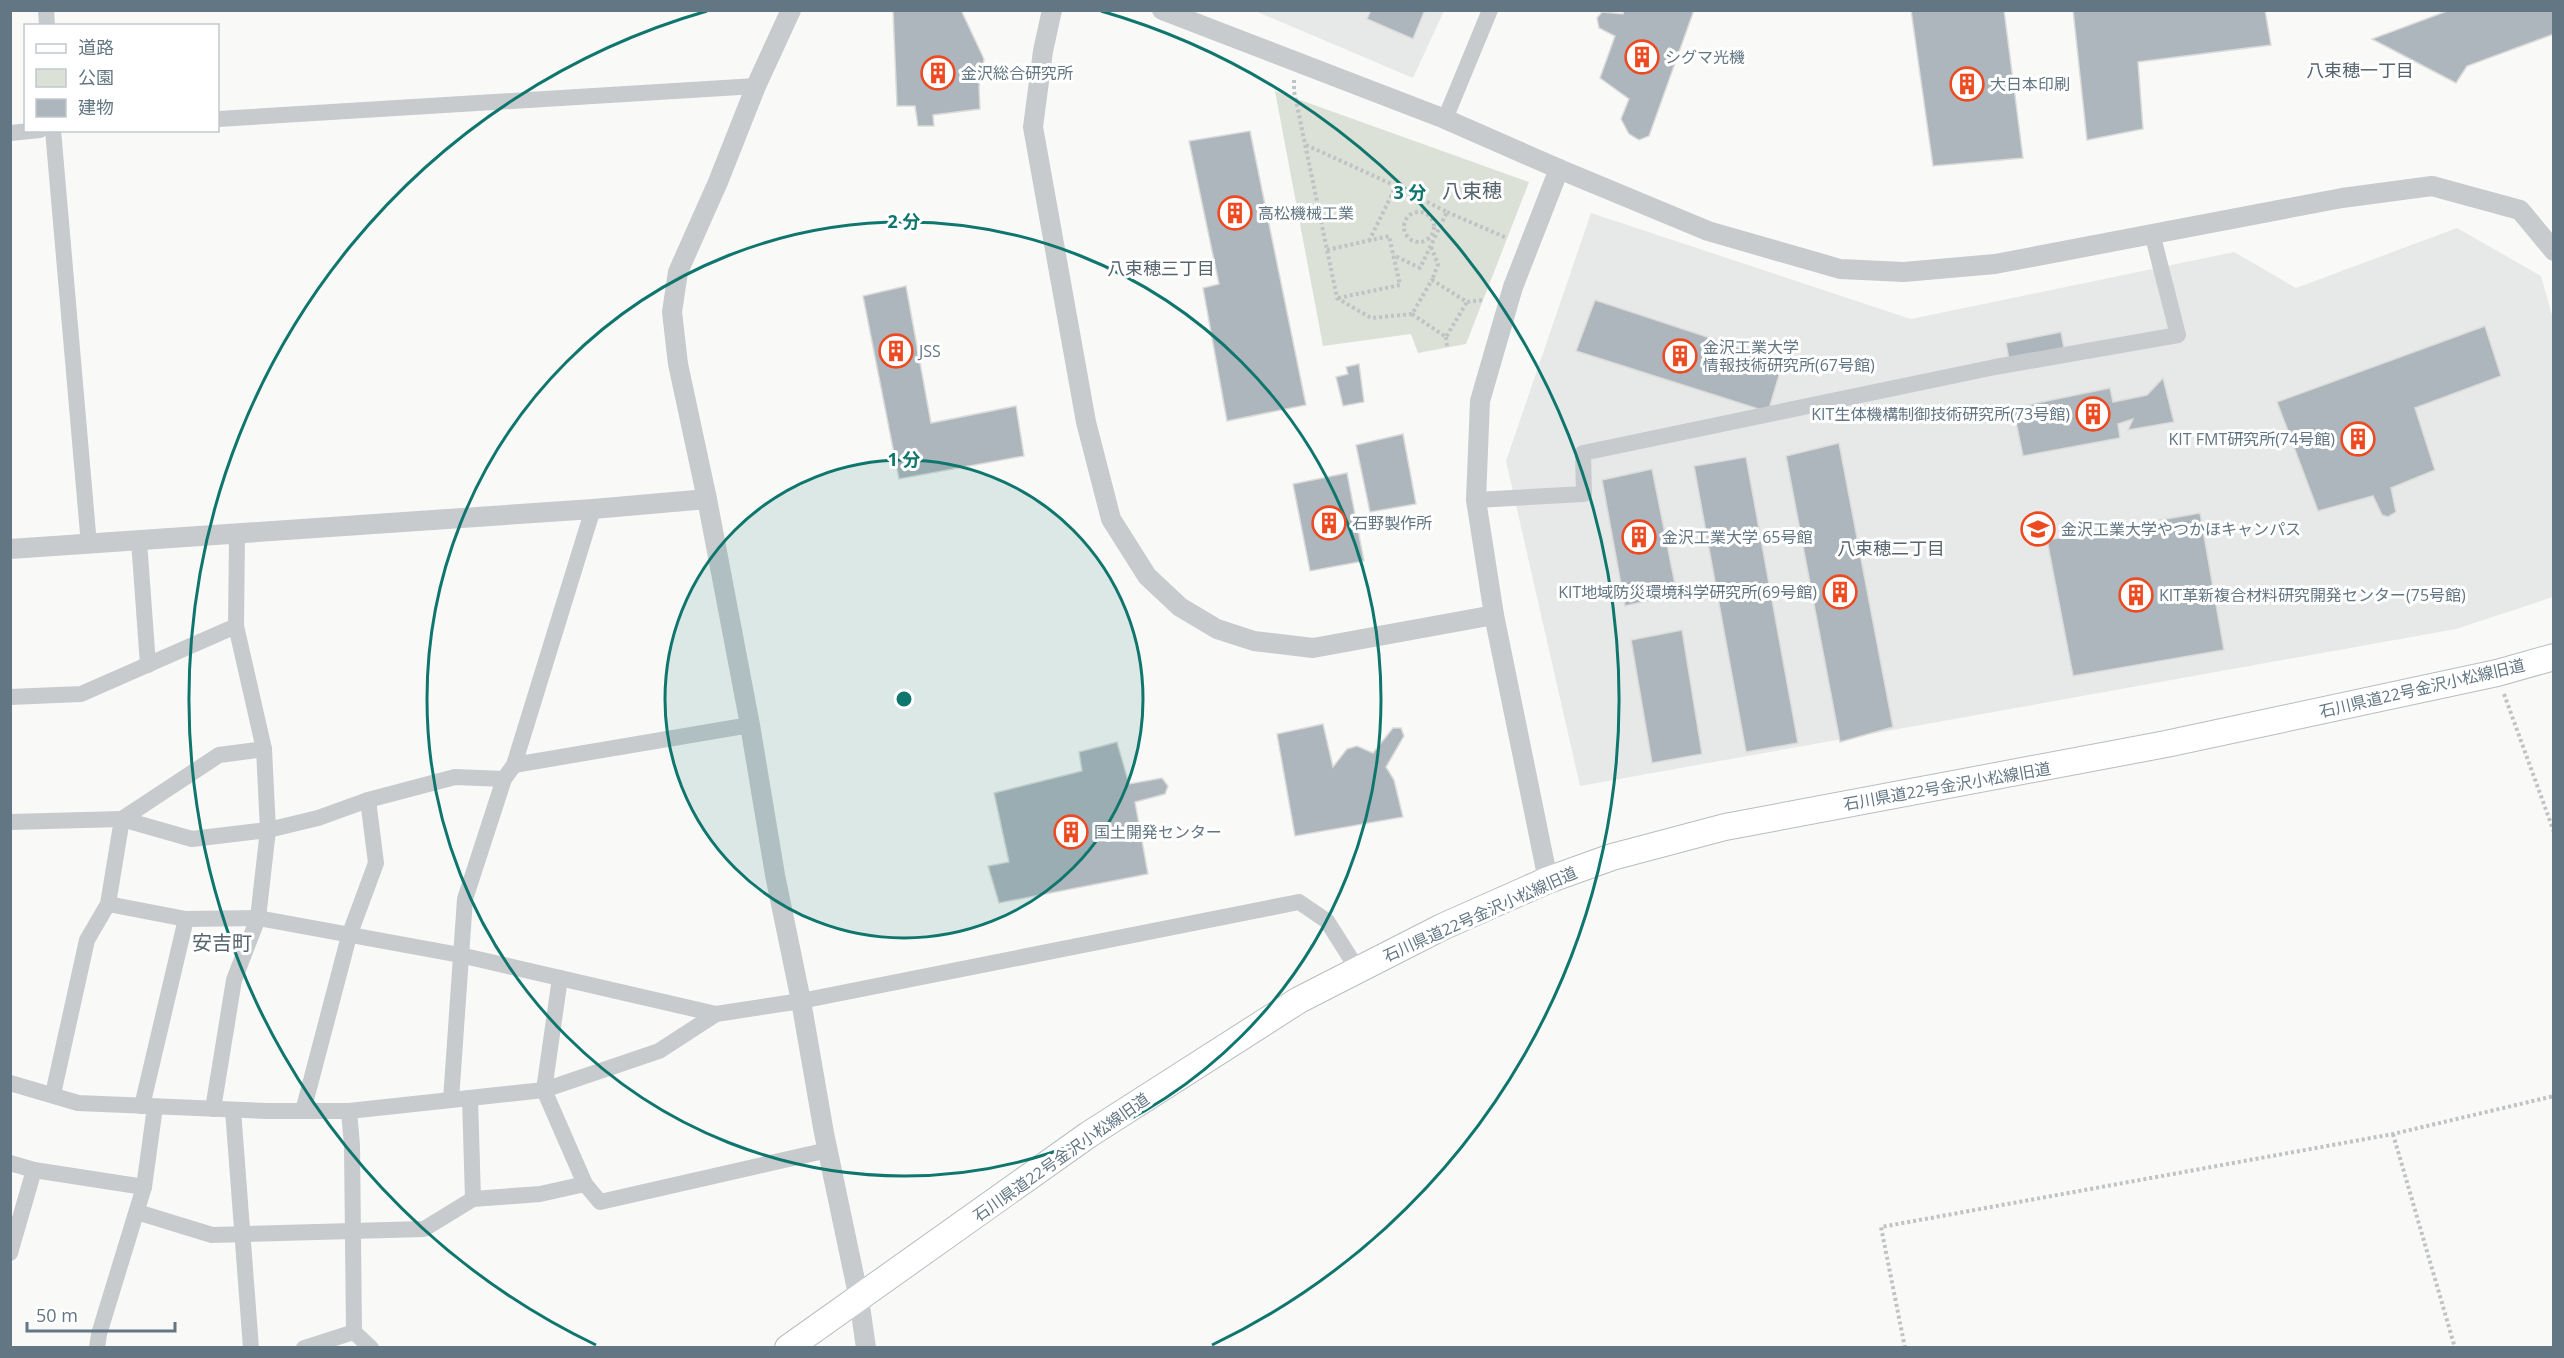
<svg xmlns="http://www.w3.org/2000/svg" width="2564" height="1358" font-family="'Open Sans','Noto Sans JP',sans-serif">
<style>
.built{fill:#e7e8e8}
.green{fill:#dbe1d7}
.building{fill:#adb6bc;stroke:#dbdbd9;stroke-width:1.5}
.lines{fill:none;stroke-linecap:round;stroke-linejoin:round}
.primary-casing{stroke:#b7bdc0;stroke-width:28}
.path{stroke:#c0c3c5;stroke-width:4;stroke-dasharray:3 3;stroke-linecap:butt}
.minor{stroke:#c7cbce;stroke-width:16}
.tertiary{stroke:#c7cbce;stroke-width:20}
.primary{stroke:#fff;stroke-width:26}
.ring{fill:none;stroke:#0f766e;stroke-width:3}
.labels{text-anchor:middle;stroke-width:6;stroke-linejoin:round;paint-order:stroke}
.poi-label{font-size:16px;fill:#627683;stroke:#fff;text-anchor:start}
.street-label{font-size:16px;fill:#627683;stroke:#fff}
.neighbourhood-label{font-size:18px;fill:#55646e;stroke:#fff}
.quarter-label{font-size:20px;fill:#55646e;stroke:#fff}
.centre{fill:#0f766e;stroke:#fff;stroke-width:3}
.ring-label{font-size:18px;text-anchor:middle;font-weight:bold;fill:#0f766e;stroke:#fff;stroke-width:6;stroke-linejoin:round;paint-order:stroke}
</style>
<rect width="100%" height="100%" fill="#f9f9f7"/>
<g class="built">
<polygon points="1255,11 1444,11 1413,78"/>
<polygon points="1591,213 1911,319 2234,252 2296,288 2457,228 2541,276 2553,319 2553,597 2456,629 1580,786 1506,461"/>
</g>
<polygon class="green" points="1275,91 1529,182 1466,344 1418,353 1411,334 1323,346"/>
<g class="building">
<polygon points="893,10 961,10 984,59 979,87 980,109 933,115 934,126 918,126 915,106 897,106"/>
<polygon points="1371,10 1425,10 1413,39 1367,19"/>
<polygon points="1624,10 1694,10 1649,136 1639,140 1629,134 1621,119 1629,99 1600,78 1615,36 1599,28 1597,18 1602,12 1623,14"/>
<polygon points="1911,10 2004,10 2023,158 1933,166"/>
<polygon points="2073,10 2265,10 2271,45 2138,62 2143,129 2087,140"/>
<polygon points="2450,10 2554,10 2554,34 2467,66 2456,83 2372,39"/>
<polygon points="1250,131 1306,405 1227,421 1203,288 1219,284 1189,141"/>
<polygon points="906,286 931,423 1016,406 1024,456 899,479 863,296"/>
<polygon points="1595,300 1783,362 1768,412 1576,351"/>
<polygon points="2485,326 2501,376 2415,408 2435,470 2391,488 2396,512 2388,517 2382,515 2373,496 2318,511 2277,402"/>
<polygon points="2061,332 2064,348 2009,360 2006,343"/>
<polygon points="1359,364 1364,402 1343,406 1336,377 1348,374 1346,367"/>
<polygon points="2163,378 2174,422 2128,430 2133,419 2118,424 2120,438 2023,456 2013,408 2110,388 2113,402 2147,395"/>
<polygon points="1403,434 1416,504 1370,512 1356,445"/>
<polygon points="1839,443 1893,727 1840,742 1786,456"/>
<polygon points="1746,457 1798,743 1746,752 1694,466"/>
<polygon points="1652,469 1677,594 1625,606 1602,480"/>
<polygon points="1347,473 1364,561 1310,571 1293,484"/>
<polygon points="2200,513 2224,650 2073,676 2047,540"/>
<polygon points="1682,630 1702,754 1652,763 1631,640"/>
<polygon points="1323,724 1333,767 1347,749 1357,746 1373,753 1393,728 1401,728 1404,736 1386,767 1394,780 1403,817 1295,836 1277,734"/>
<polygon points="1117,742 1129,784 1162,778 1168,786 1165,794 1135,802 1148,874 999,903 988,866 1009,862 994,793 1082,771 1079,752"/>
</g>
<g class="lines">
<defs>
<polyline id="primary" points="788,1348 1088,1135 1299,1000 1442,927 1548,880 1612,857 1725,827 2166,744 2497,673 2554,657"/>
</defs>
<use href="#primary" class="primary-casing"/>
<g class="path">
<polyline points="1294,80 1294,91 1337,298 1371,318 1412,314 1432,280 1467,302 1482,300"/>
<polyline points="1306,145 1396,186"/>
<circle cx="1419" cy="227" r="15"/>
<polyline points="1447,212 1507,238"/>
<polyline points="1369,241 1396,186 1447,212 1420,268 1393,255"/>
<polyline points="1431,247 1438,264 1432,280"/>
<polyline points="1327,250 1389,236 1400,285 1338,298"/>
<polyline points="1412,314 1446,337 1467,302"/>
<polyline points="1446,337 1447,347"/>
<polyline points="2504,694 2554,832"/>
<polyline points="2393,1134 2455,1348"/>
<polyline points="1905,1348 1881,1227 2393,1134 2554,1096"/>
</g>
<g class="minor">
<polyline points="46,10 47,26"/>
<polyline points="218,119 756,86"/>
<polyline points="1445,119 1490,10"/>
<polyline points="53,130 89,545"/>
<polyline points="10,133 40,130"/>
<polyline points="1476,500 1584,494 1583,453 1995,367 2178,335 2152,233"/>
<polyline points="139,541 148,665"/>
<polyline points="10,697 81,694 236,626"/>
<polyline points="514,765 750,725"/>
<polyline points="10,822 122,819 192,839 268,830 318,818 368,800 455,777 504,779"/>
<polyline points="108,904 186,919 258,918 460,955 716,1014"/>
<polyline points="560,978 544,1090 585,1184"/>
<polyline points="10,1083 78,1103 266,1111 349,1111 544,1090 659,1051 716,1014 801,1001 1299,902 1327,921 1358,970"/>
<polyline points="53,1094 87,940 108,904 122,819 219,755 264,749"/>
<polyline points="470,1098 473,1199"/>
<polyline points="451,1100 465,899 504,779 514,765 593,509"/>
<polyline points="142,1106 186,919"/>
<polyline points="213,1109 234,980 258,918 268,830 264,749 236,626 237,534"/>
<polyline points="233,1110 251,1348"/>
<polyline points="303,1111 349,936 376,863 368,800"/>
<polyline points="349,1111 352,1145 354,1332 371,1348"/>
<polyline points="10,1163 34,1170 144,1187"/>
<polyline points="137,1212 212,1235 424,1229 473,1199 540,1194 585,1184 600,1202 828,1150"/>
<polyline points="10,1253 34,1170"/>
<polyline points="97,1348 99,1334 144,1187 155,1107"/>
<polyline points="304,1348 354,1332"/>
</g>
<g class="tertiary">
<polyline points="791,10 756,86 718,182 678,272 672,312 678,364 707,499 750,725 775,875 801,1001 824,1133 859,1299 866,1348"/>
<polyline points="1052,10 1043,51 1033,127 1086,422 1111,519 1147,576 1180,607 1217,629 1254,641 1313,648 1494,615"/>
<polyline points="1162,10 1445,119 1559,169"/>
<polyline points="10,549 593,509 707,499"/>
<polyline points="1548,880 1494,615 1476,500 1480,401 1513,287 1559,169 1708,231 1840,269 1904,272 1995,264 2342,198 2432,186 2520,210 2554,251"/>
</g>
<use href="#primary" class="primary"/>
</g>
<circle cx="904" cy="699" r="239" fill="#0f766e" fill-opacity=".12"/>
<g class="ring">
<circle cx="904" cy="699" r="239"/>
<circle cx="904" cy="699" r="477"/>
<path d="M596 1345A716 716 0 0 1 707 11M1101 11A716 716 0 0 1 1212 1345"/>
</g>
<defs>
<symbol id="building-ring" viewBox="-11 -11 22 22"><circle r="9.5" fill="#fff" stroke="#ed4a22" stroke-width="1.5"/><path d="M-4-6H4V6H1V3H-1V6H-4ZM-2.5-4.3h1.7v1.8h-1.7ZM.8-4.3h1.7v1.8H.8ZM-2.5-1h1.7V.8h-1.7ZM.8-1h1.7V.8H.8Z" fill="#ed4a22"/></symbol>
<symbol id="university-ring" viewBox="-11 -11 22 22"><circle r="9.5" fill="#fff" stroke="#ed4a22" stroke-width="1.5"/><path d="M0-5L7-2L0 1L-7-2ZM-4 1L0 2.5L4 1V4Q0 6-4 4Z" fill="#ed4a22"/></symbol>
</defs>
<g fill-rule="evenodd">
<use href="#building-ring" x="1623" y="38" width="38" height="38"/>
<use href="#building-ring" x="919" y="54" width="38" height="38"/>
<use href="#building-ring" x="1948" y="65" width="38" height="38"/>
<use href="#building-ring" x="1216" y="194" width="38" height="38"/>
<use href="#building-ring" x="877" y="332" width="38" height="38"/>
<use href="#building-ring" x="1661" y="337" width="38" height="38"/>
<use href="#building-ring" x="2074" y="395" width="38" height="38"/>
<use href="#building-ring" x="2339" y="420" width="38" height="38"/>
<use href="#building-ring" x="1310" y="504" width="38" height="38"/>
<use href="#university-ring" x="2019" y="510" width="38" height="38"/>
<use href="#building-ring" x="1620" y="518" width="38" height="38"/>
<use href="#building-ring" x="1821" y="573" width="38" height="38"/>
<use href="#building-ring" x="2117" y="576" width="38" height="38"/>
<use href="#building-ring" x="1052" y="813" width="38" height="38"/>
</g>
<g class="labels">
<g class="poi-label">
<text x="1665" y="63">シグマ光機</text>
<text x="961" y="79">金沢総合研究所</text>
<text x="1990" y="90">大日本印刷</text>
<text x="1258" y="219">高松機械工業</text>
<text x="1703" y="353">金沢工業大学<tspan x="1703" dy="18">情報技術研究所(67号館)</tspan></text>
<text x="919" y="357">JSS</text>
<text x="2070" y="420" text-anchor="end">KIT生体機構制御技術研究所(73号館)</text>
<text x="2335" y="445" text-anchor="end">KIT FMT研究所(74号館)</text>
<text x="1352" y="529">石野製作所</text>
<text x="2061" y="535">金沢工業大学やつかほキャンパス</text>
<text x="1662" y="543">金沢工業大学 65号館</text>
<text x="1817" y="598" text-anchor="end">KIT地域防災環境科学研究所(69号館)</text>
<text x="2159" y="601">KIT革新複合材料研究開発センター(75号館)</text>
<text x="1094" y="838">国土開発センター</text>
</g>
<g class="street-label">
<text transform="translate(2422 688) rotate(-13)" y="6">石川県道22号金沢小松線旧道</text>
<text transform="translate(1947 786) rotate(-10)" y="6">石川県道22号金沢小松線旧道</text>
<text transform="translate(1480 914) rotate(-24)" y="6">石川県道22号金沢小松線旧道</text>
<text transform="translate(1061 1157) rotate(-35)" y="6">石川県道22号金沢小松線旧道</text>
</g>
<g class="neighbourhood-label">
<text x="2360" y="77">八束穂一丁目</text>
<text x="1161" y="275">八束穂三丁目</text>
<text x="1891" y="555">八束穂二丁目</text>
</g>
<g class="quarter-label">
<text x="1472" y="198">八束穂</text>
<text x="222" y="950">安吉町</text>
</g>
</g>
<circle cx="904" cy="699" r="9" class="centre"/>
<g class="ring-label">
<text x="1410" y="199">3 分</text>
<text x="904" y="228">2 分</text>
<text x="904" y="466">1 分</text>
</g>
<rect width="2564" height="1358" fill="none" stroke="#627683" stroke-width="24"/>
<rect x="24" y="24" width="195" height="108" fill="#ffffff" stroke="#c0c8cd" stroke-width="1.5"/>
<rect x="36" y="44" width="30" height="9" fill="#ffffff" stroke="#c0c8cd" stroke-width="1.5"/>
<text x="78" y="54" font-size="18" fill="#627683">道路</text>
<rect x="36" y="69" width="30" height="18" fill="#dbe1d7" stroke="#c0c8cd" stroke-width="1.5"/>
<text x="78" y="84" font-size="18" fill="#627683">公園</text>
<rect x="36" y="99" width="30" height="18" fill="#adb6bc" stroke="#c0c8cd" stroke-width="1.5"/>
<text x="78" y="114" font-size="18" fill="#627683">建物</text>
<path d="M27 1322v9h148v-9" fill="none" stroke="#627683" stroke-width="3"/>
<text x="36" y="1322" font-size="18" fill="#627683" stroke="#ffffff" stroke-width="4.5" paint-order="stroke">50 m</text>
</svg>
